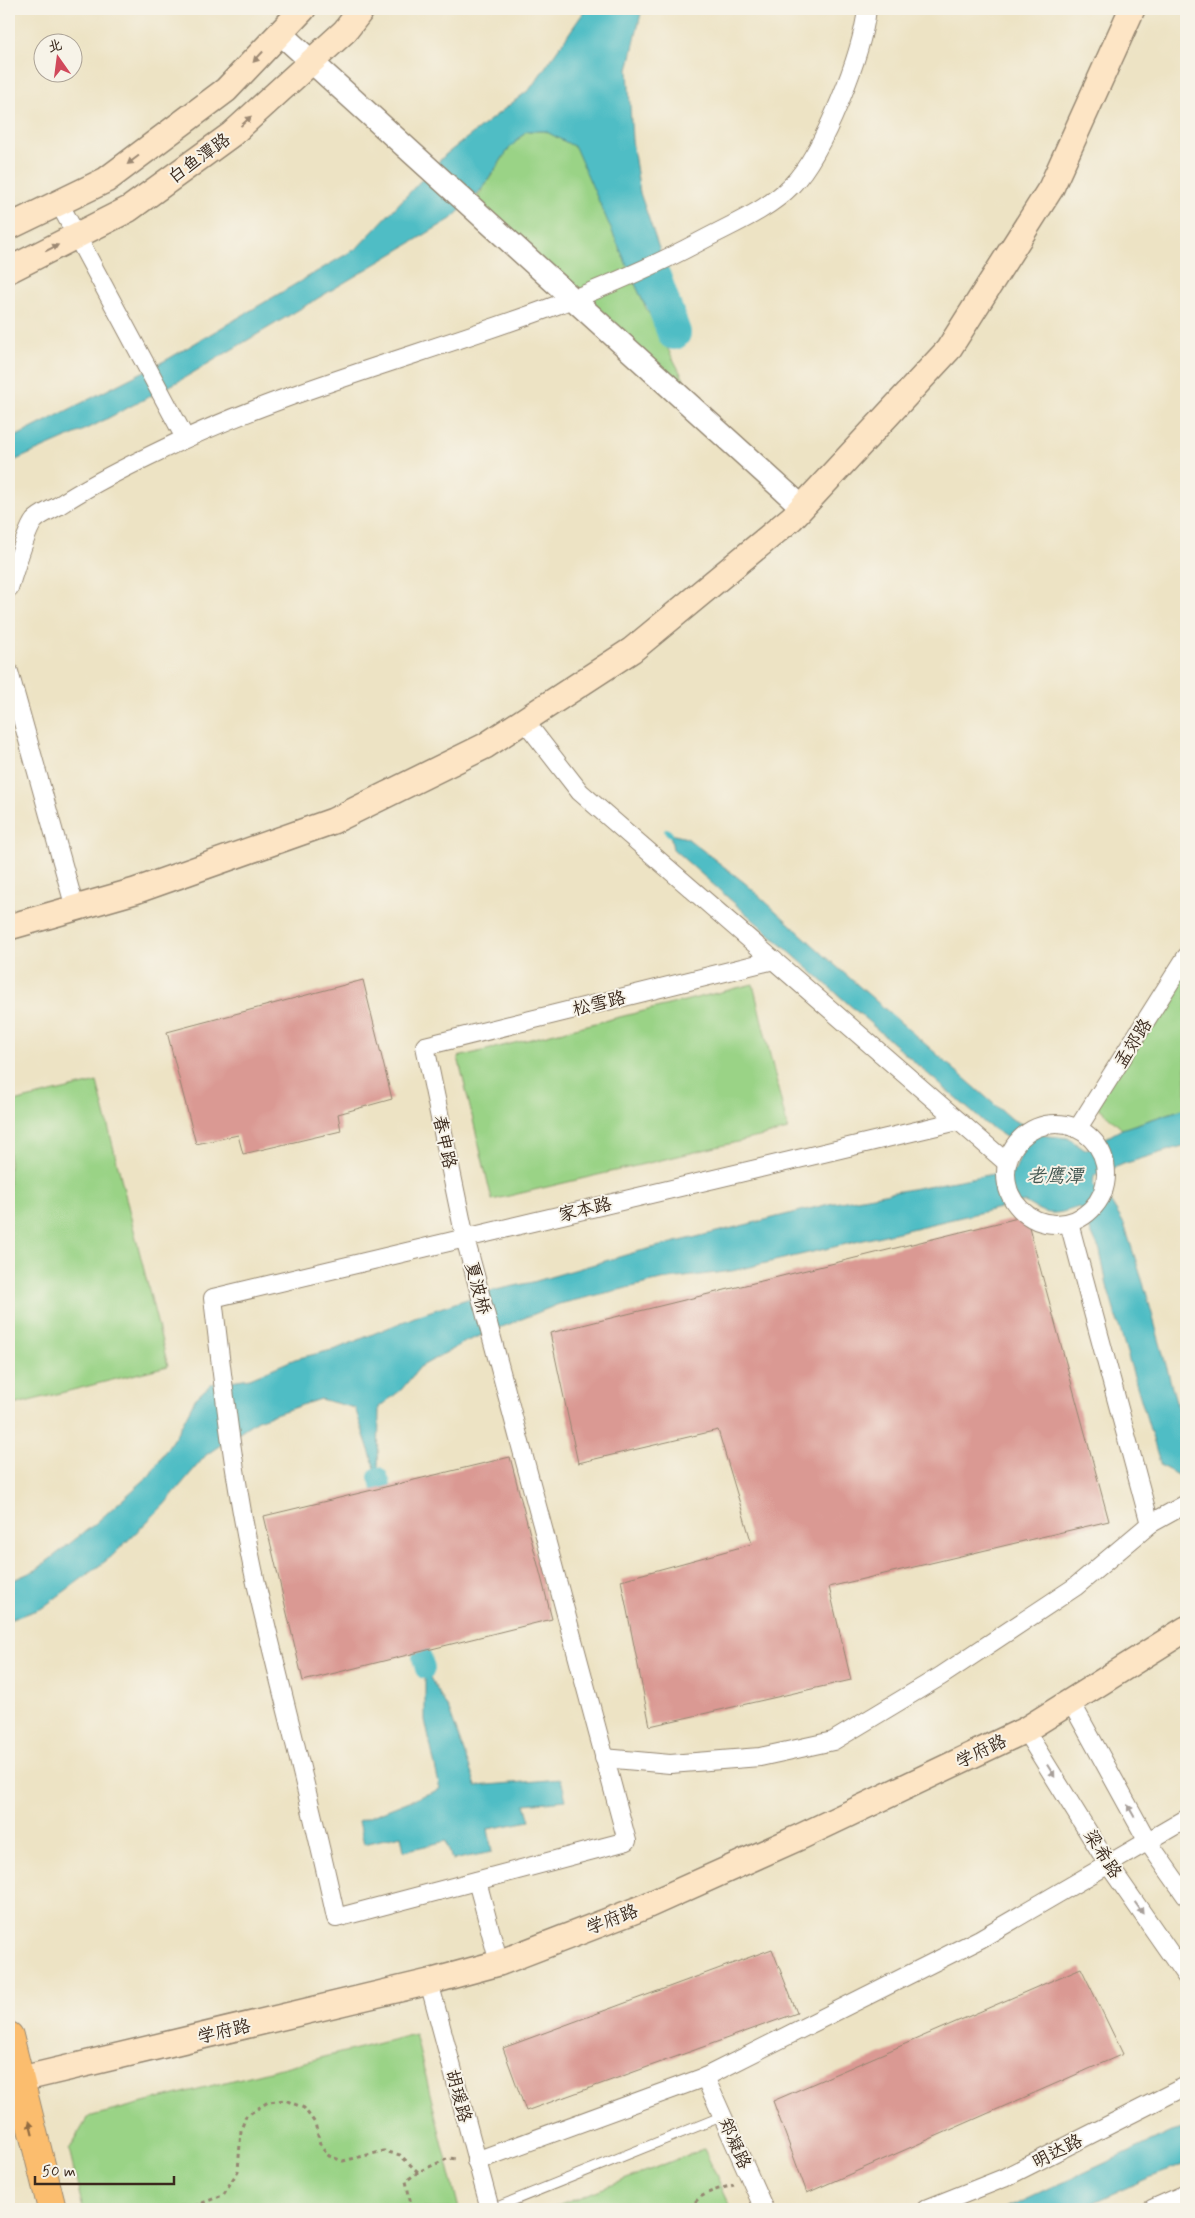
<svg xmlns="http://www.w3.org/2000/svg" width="1195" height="2218" font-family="Mynerve,'LXGW WenKai TC',sans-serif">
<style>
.green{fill:#9ad386;stroke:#6a7e52}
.water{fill:#4fbdc5;stroke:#457472}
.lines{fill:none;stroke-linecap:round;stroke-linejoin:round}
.stream{stroke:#4fbdc5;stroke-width:5.5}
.canal{stroke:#4fbdc5;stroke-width:20}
.river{stroke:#4fbdc5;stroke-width:34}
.building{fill:#da9993}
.service-casing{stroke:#948671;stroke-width:11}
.minor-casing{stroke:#948671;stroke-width:20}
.tertiary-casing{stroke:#948671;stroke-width:25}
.secondary-casing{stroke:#948671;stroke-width:28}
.primary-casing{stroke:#948671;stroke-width:30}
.path{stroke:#948671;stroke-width:3;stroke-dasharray:4 4;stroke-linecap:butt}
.service{stroke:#fff;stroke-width:9}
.minor{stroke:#fff;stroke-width:18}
.tertiary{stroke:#fff;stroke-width:22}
.secondary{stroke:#fde5c5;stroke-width:25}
.primary{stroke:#fbbd6e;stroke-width:28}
.oneway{fill:#9c8872}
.oneway2{fill:#a79f9a}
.oneway3{fill:#916c42}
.labels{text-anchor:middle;stroke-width:4;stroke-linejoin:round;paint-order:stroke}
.street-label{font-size:18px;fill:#3b2a1e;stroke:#f7f3e8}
.water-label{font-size:19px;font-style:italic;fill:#415650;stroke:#f7f3e8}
</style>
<rect width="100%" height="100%" fill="#f7f3e8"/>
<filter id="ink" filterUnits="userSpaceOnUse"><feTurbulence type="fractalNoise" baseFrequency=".02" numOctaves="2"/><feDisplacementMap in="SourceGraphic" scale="10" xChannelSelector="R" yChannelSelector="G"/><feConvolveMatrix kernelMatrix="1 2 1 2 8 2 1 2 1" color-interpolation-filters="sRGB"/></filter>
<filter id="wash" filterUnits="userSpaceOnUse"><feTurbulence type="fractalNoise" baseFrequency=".0096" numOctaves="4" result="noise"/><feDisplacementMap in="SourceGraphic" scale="20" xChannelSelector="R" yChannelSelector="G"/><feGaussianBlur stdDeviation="1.12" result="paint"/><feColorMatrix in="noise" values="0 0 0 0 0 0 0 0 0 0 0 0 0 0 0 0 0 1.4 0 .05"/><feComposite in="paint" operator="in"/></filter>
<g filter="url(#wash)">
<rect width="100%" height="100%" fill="#ede3c4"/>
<g class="green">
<polygon points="526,131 545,131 576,147 644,304 689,389 691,407 471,207 508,150"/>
<polygon points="1186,957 1186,1108 1122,1129 1095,1104"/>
<polygon points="753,984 788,1130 492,1200 458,1057"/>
<polygon points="97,1082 168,1366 9,1406 9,1103"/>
<polygon points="415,2034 459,2209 83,2209 69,2150 88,2117"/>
<polygon points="704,2149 732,2209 550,2209 703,2149"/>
</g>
<g class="water">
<polygon points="586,9 642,9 628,70 632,140 640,193 674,292 670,320 644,304 575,147 545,131 526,131 508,150 481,190 451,219 179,381 91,427 9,463 9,440 168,359 357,248 445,155 530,89"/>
<path d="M670 834 687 838 745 883 836 966 1011 1119 1048 1136 1068 1138 1085 1150 1122 1129 1186 1108V1145L1120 1165 1094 1176 1093 1185 1110 1201 1124 1224 1146 1292 1186 1438V1474L1180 1476 1161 1466 1108 1290 1100 1251 1079 1207C1054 1215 1048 1217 1025 1202L732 1271 661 1280 559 1304 465 1342 420 1367 401 1390 379 1407 378 1477 355 1408 320 1399 257 1420 206 1455 163 1506 111 1557 42 1608 9 1620V1582L36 1570 96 1523 150 1475 180 1428 195 1399 211 1384 250 1378 295 1359 336 1349 422 1314 491 1291 533 1282 636 1252 829 1204 1015 1170 1021 1155 1009 1139 986 1124 921 1068 673 849Z"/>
<polygon points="425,1669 449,1710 476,1786 561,1779 566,1800 525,1804 530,1821 488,1829 492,1852 452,1860 446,1841 404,1851 401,1835 364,1844 359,1821 440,1789 425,1720"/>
<polygon points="1186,2128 1186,2164 1146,2179 1079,2209 1006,2209 1172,2132"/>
</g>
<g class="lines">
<polyline class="stream" points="667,831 670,834"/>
<g class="canal">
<polyline points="378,1477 381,1485"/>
<polyline points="422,1658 425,1669"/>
</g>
<polyline class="river" points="654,277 674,333"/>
</g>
<g id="blocks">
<g class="building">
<polygon points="363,980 392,1099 338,1114 341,1131 243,1154 238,1135 196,1144 167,1032"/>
<polygon points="1026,1216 1109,1521 829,1587 851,1680 650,1726 621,1580 752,1544 718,1430 578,1463 550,1333"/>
<polygon points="510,1457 552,1619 303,1681 264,1516"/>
<polygon points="772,1949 797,2013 526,2111 503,2048"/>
<polygon points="1081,1968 1123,2054 807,2193 773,2101"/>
</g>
</g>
</g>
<g filter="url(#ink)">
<use href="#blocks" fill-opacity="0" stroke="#948671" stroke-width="1"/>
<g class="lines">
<defs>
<polyline id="service" points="492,2209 723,2116"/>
<g id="minor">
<polyline points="59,203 185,438"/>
<path d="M9 588C13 575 27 529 34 521 39 515 51 510 58 506 87 487 118 471 149 456 326 367 525 335 699 242 730 225 767 211 792 185 824 152 862 54 867 9"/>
<polyline points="9,672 75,908"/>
<polyline points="524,720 580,792 1007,1163"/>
<path d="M774 960 425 1046 465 1238 627 1841 336 1918C312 1806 282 1695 256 1583 235 1489 224 1393 213 1298L958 1121"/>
<circle cx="1056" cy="1174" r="50"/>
<polyline points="1078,1128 1186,957"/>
<polyline points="1069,1223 1150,1524"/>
<polyline points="1071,1702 1148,1842 1186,1896"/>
<polyline points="1025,1730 1108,1864 1186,1976"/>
<polyline points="604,1758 670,1764 760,1757 833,1741 941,1676 1075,1587 1150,1524 1186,1504"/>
<polyline points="477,1881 499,1963"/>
<polyline points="429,1982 490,2209"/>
<polyline points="705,2077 764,2209"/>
<polyline points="476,2161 705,2077 980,1939 1186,1819"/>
<polyline points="926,2209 1004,2178 1186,2086"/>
<polyline points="1152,2209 1186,2194"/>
</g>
<polyline id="tertiary" points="280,33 802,507"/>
<g id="secondary">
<polyline points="9,227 106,180 226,90 303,9"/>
<polyline points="9,270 129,209 232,134 345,31 362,9"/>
<polyline points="9,927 135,891 333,821 485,746 632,650 792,518 948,350 1051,188 1132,9"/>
<polyline points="9,2082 429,1982 499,1963 644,1907 802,1836 1025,1730 1186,1629"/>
</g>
<polyline id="primary" points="9,2036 52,2209"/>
</defs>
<use href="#service" class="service-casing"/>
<use href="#minor" class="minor-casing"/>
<use href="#tertiary" class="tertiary-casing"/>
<use href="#secondary" class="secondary-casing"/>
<use href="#primary" class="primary-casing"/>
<g class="path">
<polyline points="187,2209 223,2195 238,2171 241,2130 246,2116 268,2102 285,2100 304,2108 315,2123 320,2144 329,2156 343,2161 384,2151 400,2155 418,2172 449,2158 458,2159"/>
<polyline points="412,2209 406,2181 418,2172"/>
<path d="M691 2209C697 2193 719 2189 734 2185"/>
</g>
<use href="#service" class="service"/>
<use href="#minor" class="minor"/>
<use href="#tertiary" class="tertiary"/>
<use href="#secondary" class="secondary"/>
<use href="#primary" class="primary"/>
</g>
<defs><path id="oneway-solid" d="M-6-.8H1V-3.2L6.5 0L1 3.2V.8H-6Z" transform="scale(1.25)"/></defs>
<g class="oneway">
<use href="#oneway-solid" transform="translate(258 57) rotate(133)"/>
<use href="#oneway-solid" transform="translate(246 121) rotate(-43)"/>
<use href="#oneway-solid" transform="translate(133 160) rotate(143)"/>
<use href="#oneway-solid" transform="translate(52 248) rotate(-26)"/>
</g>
<g class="oneway2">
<use href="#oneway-solid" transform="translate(1051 1771) rotate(58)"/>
<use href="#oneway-solid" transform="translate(1131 1811) rotate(-119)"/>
<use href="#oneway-solid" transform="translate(1139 1908) rotate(55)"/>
</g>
<use class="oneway3" href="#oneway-solid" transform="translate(31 2128) rotate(-104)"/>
</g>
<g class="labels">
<g class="street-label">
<text transform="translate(199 158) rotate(-36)" y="6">白鱼潭路</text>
<text transform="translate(599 1003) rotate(-14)" y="6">松雪路</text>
<text transform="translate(1133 1043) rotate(-58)" y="6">孟郊路</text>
<text transform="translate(445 1142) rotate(78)" y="6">春申路</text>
<text transform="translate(585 1209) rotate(-13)" y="6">家本路</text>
<text transform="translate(478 1288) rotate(75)" y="6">夏波桥</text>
<text transform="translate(981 1751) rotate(-26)" y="6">学府路</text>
<text transform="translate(1103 1854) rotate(57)" y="6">梁希路</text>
<text transform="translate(612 1919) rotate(-21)" y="6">学府路</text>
<text transform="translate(224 2031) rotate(-13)" y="6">学府路</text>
<text transform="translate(459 2096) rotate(75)" y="6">胡瑗路</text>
<text transform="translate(735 2143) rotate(66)" y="6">郑凝路</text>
<text transform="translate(1057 2151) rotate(-27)" y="6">明达路</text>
</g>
<g class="water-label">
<text x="1055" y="1182">老鹰潭</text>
</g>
</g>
<rect width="1195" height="2218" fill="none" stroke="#f7f3e8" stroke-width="30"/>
<g transform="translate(58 58) rotate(346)"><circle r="24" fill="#f7f3e8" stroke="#aca397"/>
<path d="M0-4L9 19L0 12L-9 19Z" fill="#d1495b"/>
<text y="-8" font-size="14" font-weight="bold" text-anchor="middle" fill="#3b2a1e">北</text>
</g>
<path d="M35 2176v8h139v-8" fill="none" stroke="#3b2a1e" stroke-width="2.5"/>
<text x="42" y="2176" font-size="15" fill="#3b2a1e" stroke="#f7f3e8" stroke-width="4" paint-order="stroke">50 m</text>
</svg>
